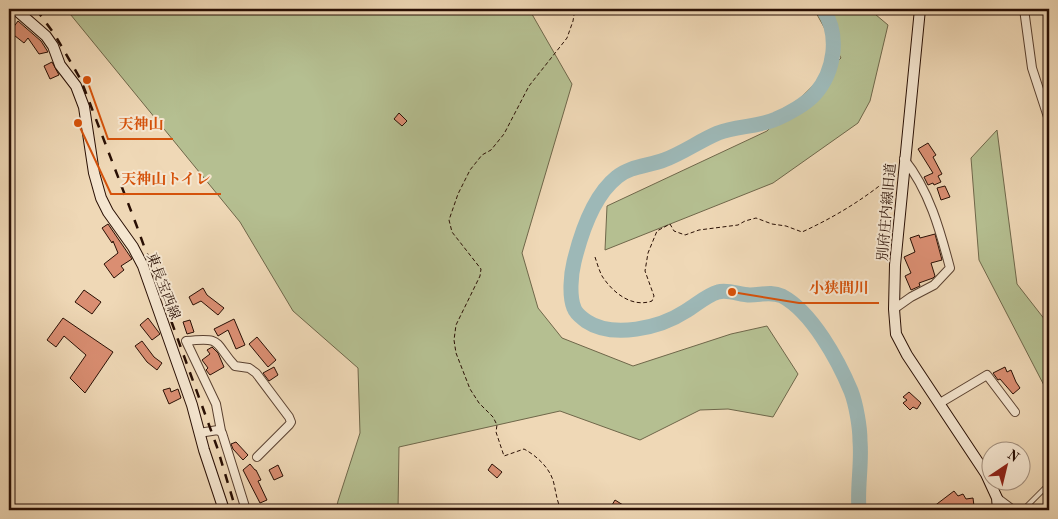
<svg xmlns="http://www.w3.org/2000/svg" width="1058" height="519" font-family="'Old Standard TT','Noto Serif JP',serif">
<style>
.green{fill:#b5bf91;stroke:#6f674a}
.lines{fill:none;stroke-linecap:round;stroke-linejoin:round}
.river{stroke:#9db8b7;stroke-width:15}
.building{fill:#da8e72;stroke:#290f04}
.lane-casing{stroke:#5a4130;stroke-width:6}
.street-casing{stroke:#5a4130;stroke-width:10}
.secondary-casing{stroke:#290f04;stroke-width:12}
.path{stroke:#290f04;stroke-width:1;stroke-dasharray:4 2.5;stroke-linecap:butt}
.lane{stroke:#f5e6d0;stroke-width:4}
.street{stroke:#f5e6d0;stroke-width:8}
.secondary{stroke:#f5e6d0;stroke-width:10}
.rail{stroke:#290f04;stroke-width:2.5;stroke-dasharray:9 9;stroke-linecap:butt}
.labels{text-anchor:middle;stroke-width:4;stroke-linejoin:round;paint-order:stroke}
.street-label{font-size:14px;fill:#290f04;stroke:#f5e6d0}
.leader{fill:none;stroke:#d5520b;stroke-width:2}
.callout-dot{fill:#d5520b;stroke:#f5e6d0;stroke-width:2}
.callout-label{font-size:15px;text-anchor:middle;font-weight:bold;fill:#d5520b;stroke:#f5e6d0;stroke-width:4;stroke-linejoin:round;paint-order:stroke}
</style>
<rect width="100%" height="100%" fill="#efd8b6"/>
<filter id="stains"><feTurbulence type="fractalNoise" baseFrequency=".004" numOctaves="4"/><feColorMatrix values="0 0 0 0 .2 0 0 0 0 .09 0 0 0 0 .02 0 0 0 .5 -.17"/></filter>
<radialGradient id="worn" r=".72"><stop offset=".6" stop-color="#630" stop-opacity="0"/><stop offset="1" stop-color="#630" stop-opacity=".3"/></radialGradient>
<g class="green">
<polygon points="66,9 529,9 572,84 522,253 538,308 562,338 633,366 731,334 767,326 798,374 773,417 728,409 700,410 640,440 560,411 399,447 398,510 336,510 338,501 360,433 358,368 293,311 240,222"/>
<polygon points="814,9 869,9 888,25 870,101 858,123 773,183 605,250 607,206 767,131 841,58"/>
<polygon points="997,130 1017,284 1049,325 1049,395 979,260 971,158"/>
</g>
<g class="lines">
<path class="river" d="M823 9C840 35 835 71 815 94 806 104 788 114 776 119 758 127 736 126 718 133 699 141 683 153 664 160 649 166 630 166 617 177 593 196 581 233 574 262 571 274 569 296 574 308 576 314 581 317 586 321 613 339 660 328 686 311 696 305 707 295 718 292 728 289 740 295 750 295 761 295 771 291 782 296 812 312 838 360 851 391 856 404 860 427 860 441 862 464 857 487 859 510"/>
</g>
<g class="building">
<polygon points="18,21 41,41 48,52 39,54 28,38 24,43 10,32"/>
<polygon points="52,62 59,75 50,79 44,66"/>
<polygon points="399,113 407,121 402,126 394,119"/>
<polygon points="928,143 936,155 933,157 942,174 938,176 941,182 934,185 933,183 928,185 924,177 933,173 918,149"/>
<polygon points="945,186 950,197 941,200 937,188"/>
<polygon points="108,224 132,259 121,266 124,270 114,278 104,264 118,253 113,241 112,243 102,228"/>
<polygon points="935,234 942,260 931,263 935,276 933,278 919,283 920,286 911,290 905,276 911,273 904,257 915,252 910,238 919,235 920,238"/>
<polygon points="203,288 207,295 224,308 218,315 201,301 193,305 189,297"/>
<polygon points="84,290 101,302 92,314 75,302"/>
<polygon points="63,318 113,352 85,393 70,378 86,355 64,336 56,347 47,340"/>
<polygon points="148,318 160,334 152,340 140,325"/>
<polygon points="234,319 245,345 236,349 228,330 218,336 214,329"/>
<polygon points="190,320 194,332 187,334 183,322"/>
<polygon points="257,337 276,360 268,367 249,344"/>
<polygon points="142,341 154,357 162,363 157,370 147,362 135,346"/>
<polygon points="212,347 218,353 224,367 210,375 206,370 208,368 202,360 210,354 207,350"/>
<polygon points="274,367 278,375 269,381 263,373"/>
<polygon points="1005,367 1007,372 1011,370 1016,382 1020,388 1013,394 1000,379 998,380 993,373"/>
<polygon points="170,388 171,392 178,389 181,398 169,404 163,390"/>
<polygon points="909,392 921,403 917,409 913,407 910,410 903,403 907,400 903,397"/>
<polygon points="236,442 248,455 243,460 233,449 231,444"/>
<polygon points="250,464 255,470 256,470 261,480 258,481 267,500 260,503 243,470"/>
<polygon points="492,464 502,472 497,478 488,470"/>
<polygon points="278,465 283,476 274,480 269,470"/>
<polygon points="954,491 958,496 963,494 966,499 973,498 974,506 956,509 957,510 929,510"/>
<polygon points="615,500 623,505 620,510 609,510"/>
</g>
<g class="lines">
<defs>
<polyline id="lane" points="1023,510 1045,488 1049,491"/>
<g id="street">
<polyline points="1024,9 1032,68 1049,120"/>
<path d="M894 309 911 297 934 285 950 268C940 230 929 190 904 159"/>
<polyline points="940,403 987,375 1015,412"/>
<path d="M221 431 216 404 186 341C224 337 213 342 235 366L249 368 256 373 289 417 291 422 289 425 257 457"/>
<polyline points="199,433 218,430 222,433 246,510"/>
<polyline points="997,498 1013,510"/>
</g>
<g id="secondary">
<polyline points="15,9 46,36 53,46 60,65 76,86 84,107 94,173 101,198 108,212 133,247 143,266 192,405 204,450 224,510"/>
<polyline points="920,9 895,265 894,309 896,334 907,355 986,474 997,498 998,510"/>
</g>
</defs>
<use href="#lane" class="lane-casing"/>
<use href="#street" class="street-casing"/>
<use href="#secondary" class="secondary-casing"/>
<g class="path">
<path d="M595 257C597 263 599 270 602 276 613 293 632 308 652 301L654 296 645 271 648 253 657 231 670 224 674 231 685 235 699 230 738 225 745 221 756 218 772 224 786 226 802 232C835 217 866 198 894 174"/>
<path d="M561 510C557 501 556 493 554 484 551 469 537 456 524 449L504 456 496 432 497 425 493 417 479 403 470 389 456 353 454 340 456 325 480 276 481 269 452 232 449 220 458 194 470 170 482 155 491 150 504 134 529 86 567 38 573 21 575 9"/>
</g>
<use href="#lane" class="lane"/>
<use href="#street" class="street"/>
<use href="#secondary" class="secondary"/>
<polyline class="rail" points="36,9 55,35 81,80 136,224 217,447 236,510"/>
</g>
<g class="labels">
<g class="street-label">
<text transform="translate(886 212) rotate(-85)" y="5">別府庄内線旧道</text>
<text transform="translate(164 286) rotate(69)" y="5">東長宝西線</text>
</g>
</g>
<path class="leader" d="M87 80L108 139H173M78 123L111 194H221M732 292L799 303H879"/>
<g class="callout-dot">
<circle cx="87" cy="80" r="5"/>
<circle cx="78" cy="123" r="5"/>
<circle cx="732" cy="292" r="5"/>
</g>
<g class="callout-label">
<text x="141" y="129">天神山</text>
<text x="166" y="184">天神山トイレ</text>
<text x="839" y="293">小狭間川</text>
</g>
<rect width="1058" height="519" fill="none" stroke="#efd8b6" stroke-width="30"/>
<rect x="10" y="10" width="1038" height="499" fill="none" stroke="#290f04" stroke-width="2.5"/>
<rect x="15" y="15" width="1028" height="489" fill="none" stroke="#290f04"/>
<g transform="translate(1006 466) rotate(35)"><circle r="24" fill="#f5e6d0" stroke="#a3907e"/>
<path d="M0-4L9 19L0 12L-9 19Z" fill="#8f2418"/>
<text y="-8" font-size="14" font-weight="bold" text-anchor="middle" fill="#290f04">N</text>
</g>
<rect width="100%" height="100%" filter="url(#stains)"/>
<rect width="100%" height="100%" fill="url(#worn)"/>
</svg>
